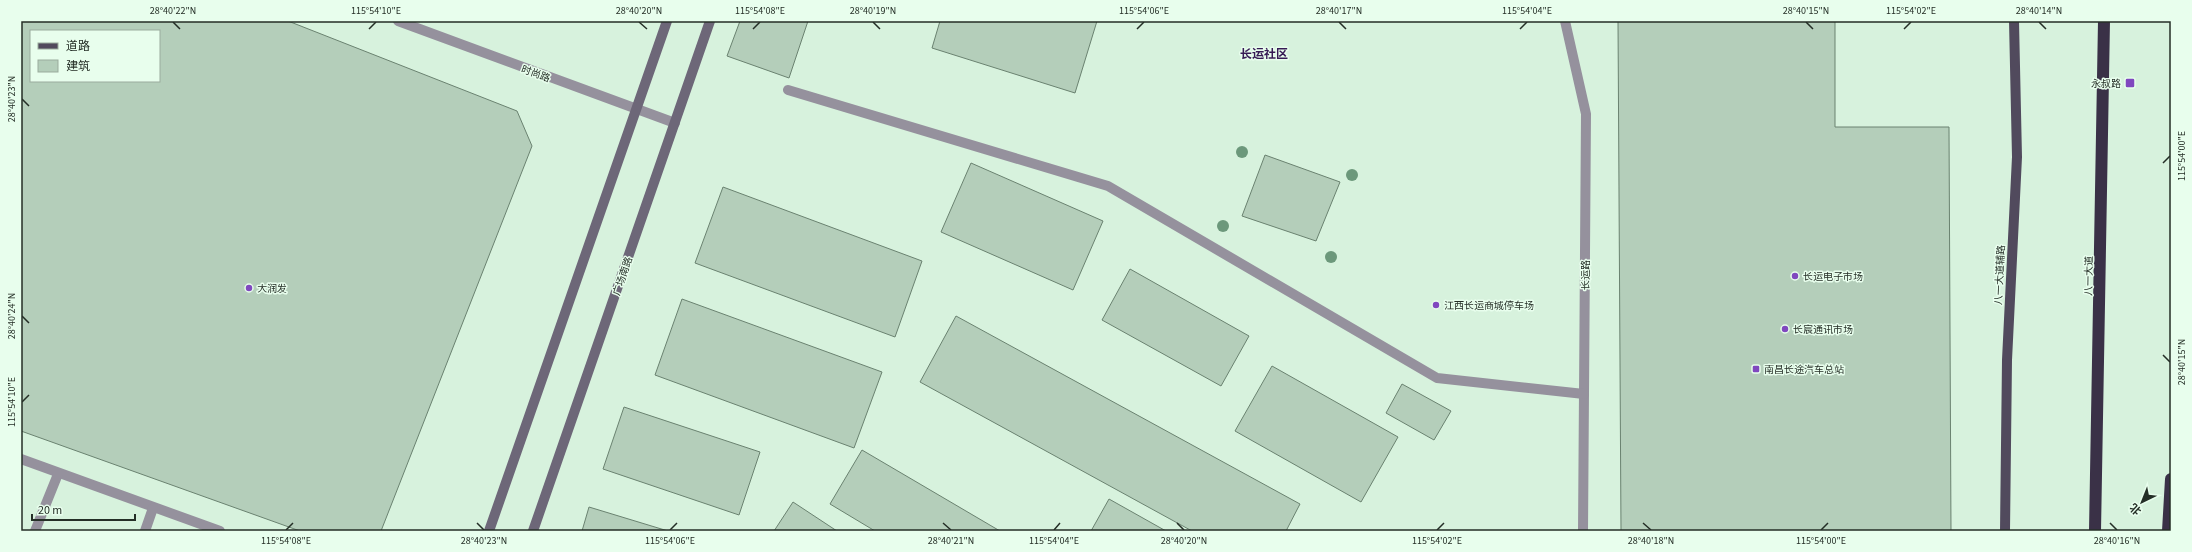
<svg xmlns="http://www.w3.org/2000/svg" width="2192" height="552" font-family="'Source Sans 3','Noto Sans SC',sans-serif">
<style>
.building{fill:#b4ceba;stroke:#6a8270;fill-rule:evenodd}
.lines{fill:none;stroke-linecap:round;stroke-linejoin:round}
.lane{stroke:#95919d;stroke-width:10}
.street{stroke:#95919d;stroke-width:10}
.secondary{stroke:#6d6778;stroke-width:10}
.primary{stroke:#514a5d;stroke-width:10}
.highway{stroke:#3a3147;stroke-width:12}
.tree{fill:#6c987b}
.ticks{fill:none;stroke:#242e26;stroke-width:1.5}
.poi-dot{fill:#8048bf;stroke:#e8feed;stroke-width:1.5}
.labels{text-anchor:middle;stroke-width:3;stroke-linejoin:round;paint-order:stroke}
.street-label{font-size:10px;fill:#242e26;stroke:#e8feed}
.poi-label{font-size:10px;fill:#242e26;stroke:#e8feed;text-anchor:start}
.quarter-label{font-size:12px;font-weight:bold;fill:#361b54;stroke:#e8feed}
.neatline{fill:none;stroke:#242e26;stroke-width:1.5}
.ticks-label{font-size:10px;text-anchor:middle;fill:#242e26}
</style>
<rect width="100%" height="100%" fill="#d7f2dd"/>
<g class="building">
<path d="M21 21H288L517 111 532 146 381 531H300L21 431ZM31 31H159V81H31Z"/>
<polygon points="740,21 808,21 789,78 727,56"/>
<polygon points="940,21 1097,21 1075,93 932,48"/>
<polygon points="1618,21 1835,21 1835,127 1949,127 1951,531 1621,531"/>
<polygon points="1265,155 1340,182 1316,241 1242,216"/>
<polygon points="971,163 1103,221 1073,290 941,232"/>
<polygon points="723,187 922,261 895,337 695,263"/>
<polygon points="1130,269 1249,336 1221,386 1102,320"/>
<polygon points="682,299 882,372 854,448 655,375"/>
<polygon points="956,316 1300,504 1286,531 1192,531 920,382"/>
<polygon points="1272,366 1398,437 1361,502 1235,431"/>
<polygon points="1402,384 1451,411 1434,440 1386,413"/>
<polygon points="624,407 760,452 739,515 603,469"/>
<polygon points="862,450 1000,531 875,531 830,504"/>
<polygon points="1109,499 1166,531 1091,531"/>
<polygon points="793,502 837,531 774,531"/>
<polygon points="589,507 668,531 582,531"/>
</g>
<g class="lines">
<g class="lane">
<polyline points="1565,21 1586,114 1583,531"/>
<polyline points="788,90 1108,186 1437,378 1584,394"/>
<polyline points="21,459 220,531"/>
<polyline points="35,531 58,474"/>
<polyline points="145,531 153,508"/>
</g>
<polyline class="street" points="398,21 675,123"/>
<g class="secondary">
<polyline points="489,531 667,21"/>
<polyline points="533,531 710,21"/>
</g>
<polyline class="primary" points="2005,531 2007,360 2017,157 2014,21"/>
<g class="highway">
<polyline points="2095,531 2104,21"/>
<polyline points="2168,531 2171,479"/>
</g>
</g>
<g class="tree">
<circle cx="1242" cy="152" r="6"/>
<circle cx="1352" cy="175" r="6"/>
<circle cx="1223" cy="226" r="6"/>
<circle cx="1331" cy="257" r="6"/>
</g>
<path class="ticks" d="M173 22 180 29M639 22 647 29M873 22 880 29M1339 22 1346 29M1806 22 1813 29M2039 22 2046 29M369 29 376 22M753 29 760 22M1137 29 1144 22M1520 29 1527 22M1904 29 1911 22M22 99 29 106M2163 163 2170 156M22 316 29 323M2163 355 2170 362M22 402 29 395M477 523 484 530M943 523 951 530M1177 523 1184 530M1643 523 1651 530M2110 523 2117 530M286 530 293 523M670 530 677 523M1054 530 1060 523M1437 530 1444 523M1821 530 1828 523"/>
<g class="poi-dot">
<rect x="2125" y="78" width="10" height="10" rx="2"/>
<circle cx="1795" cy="276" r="4"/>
<circle cx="249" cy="288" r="4"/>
<circle cx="1436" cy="305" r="4"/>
<circle cx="1785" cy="329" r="4"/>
<rect x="1752" y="365" width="8" height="8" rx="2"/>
</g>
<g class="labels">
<g class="street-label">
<text transform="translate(536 73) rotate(20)" y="4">时尚路</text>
<text transform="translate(1585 275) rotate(-90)" y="4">长运路</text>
<text transform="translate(1999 275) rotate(-87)" y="4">八一大道辅路</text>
<text transform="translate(622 276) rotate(-71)" y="4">广场南路</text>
<text transform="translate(2088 276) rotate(-89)" y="4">八一大道</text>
</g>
<g class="poi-label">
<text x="2121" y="87" text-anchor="end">永叔路</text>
<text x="1803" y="280">长运电子市场</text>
<text x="257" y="292">大润发</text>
<text x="1444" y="309">江西长运商城停车场</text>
<text x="1793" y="333">长宸通讯市场</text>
<text x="1764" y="373">南昌长途汽车总站</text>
</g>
<g class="quarter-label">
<text x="1264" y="58">长运社区</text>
</g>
</g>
<rect width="2192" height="552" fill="none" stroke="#e8feed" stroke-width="44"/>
<rect x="30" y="30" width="130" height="52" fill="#e8feed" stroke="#9aab9d"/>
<rect x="38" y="43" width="20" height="6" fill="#514a5d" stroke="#9aab9d"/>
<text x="66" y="50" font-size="12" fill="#242e26">道路</text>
<rect x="38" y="60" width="20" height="12" fill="#b4ceba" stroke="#9aab9d"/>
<text x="66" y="70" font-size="12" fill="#242e26">建筑</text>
<g transform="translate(2142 502) rotate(223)" stroke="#e8feed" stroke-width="3" paint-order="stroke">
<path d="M0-3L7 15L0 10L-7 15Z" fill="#242e26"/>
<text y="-6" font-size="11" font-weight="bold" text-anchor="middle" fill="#242e26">北</text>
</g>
<path d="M32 514v6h103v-6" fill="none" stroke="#242e26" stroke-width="2"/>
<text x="38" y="514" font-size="12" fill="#242e26" stroke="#e8feed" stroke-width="3" paint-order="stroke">20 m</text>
<rect x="22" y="22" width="2148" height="508" class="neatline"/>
<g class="ticks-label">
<text x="173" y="14">28°40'22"N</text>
<text x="376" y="14">115°54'10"E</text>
<text x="639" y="14">28°40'20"N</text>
<text x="760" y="14">115°54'08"E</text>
<text x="873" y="14">28°40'19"N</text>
<text x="1144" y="14">115°54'06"E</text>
<text x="1339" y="14">28°40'17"N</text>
<text x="1527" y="14">115°54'04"E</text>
<text x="1806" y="14">28°40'15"N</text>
<text x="1911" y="14">115°54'02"E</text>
<text x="2039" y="14">28°40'14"N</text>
<text transform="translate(11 99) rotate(-90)" y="4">28°40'23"N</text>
<text transform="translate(2181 156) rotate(-90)" y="4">115°54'00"E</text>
<text transform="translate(11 316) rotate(-90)" y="4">28°40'24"N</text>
<text transform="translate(2181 362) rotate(-90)" y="4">28°40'15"N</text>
<text transform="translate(11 402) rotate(-90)" y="4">115°54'10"E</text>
<text x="286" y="544">115°54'08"E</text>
<text x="484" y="544">28°40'23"N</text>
<text x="670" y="544">115°54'06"E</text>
<text x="951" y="544">28°40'21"N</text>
<text x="1054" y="544">115°54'04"E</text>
<text x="1184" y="544">28°40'20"N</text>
<text x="1437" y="544">115°54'02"E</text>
<text x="1651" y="544">28°40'18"N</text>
<text x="1821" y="544">115°54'00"E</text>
<text x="2117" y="544">28°40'16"N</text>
</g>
</svg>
